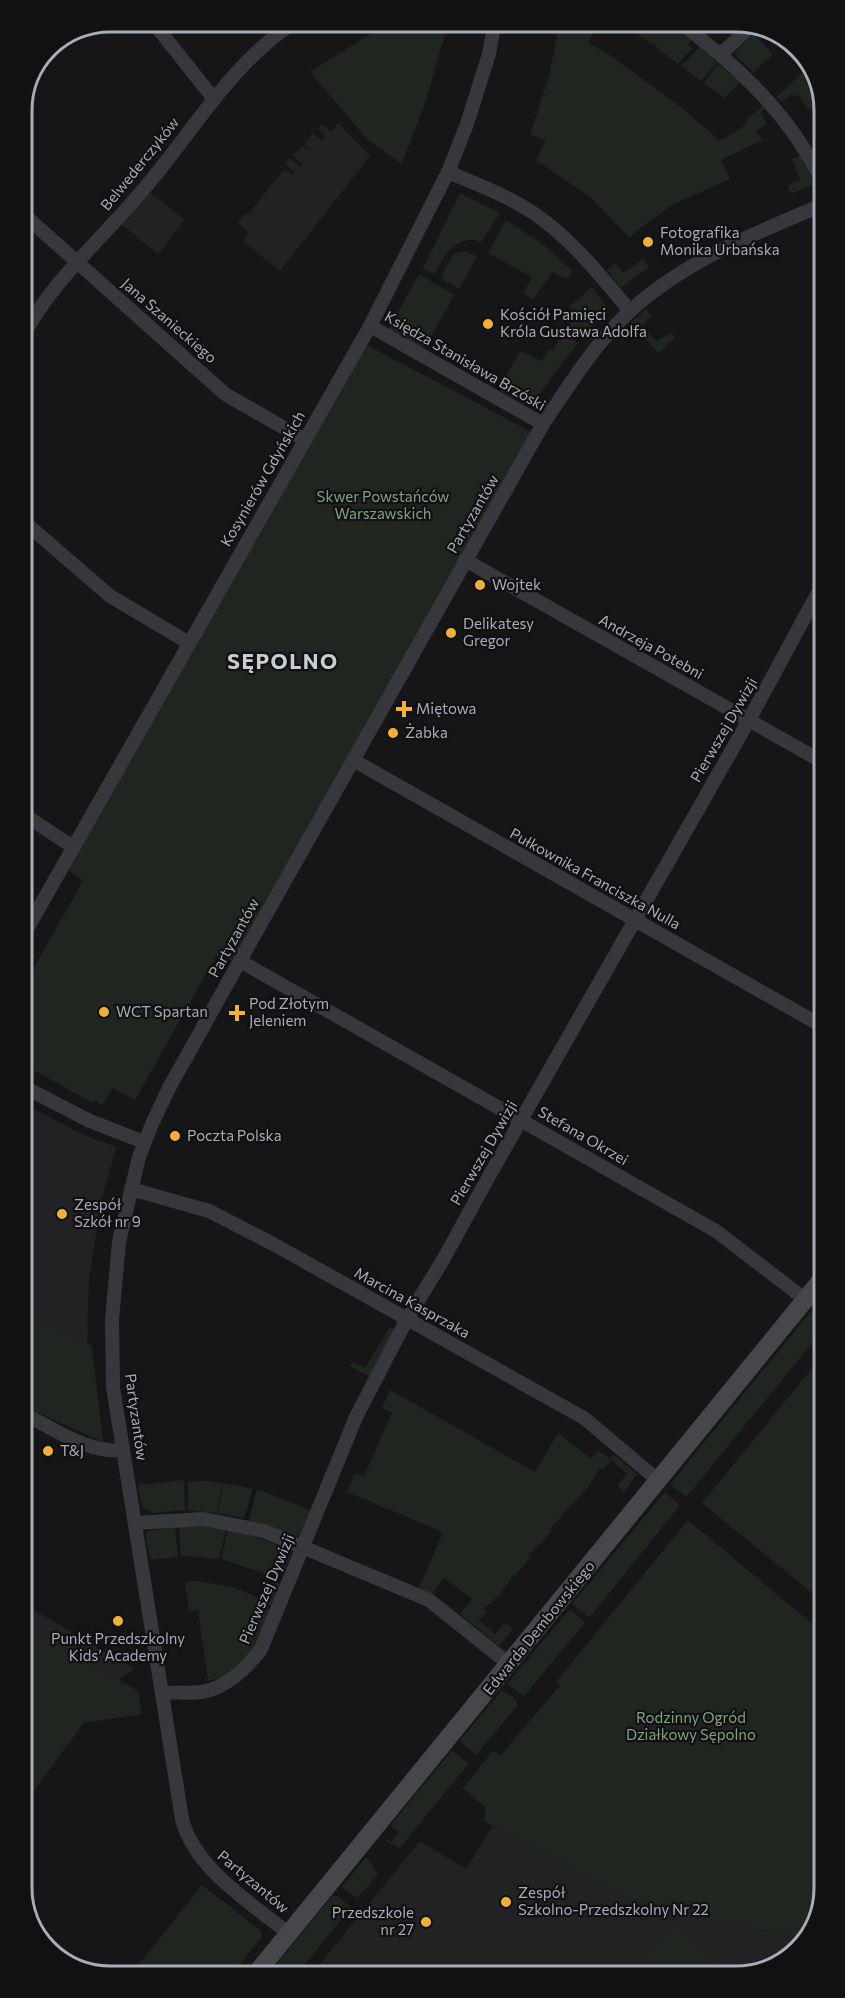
<svg xmlns="http://www.w3.org/2000/svg" width="845" height="1998" font-family="Commissioner,sans-serif">
<style>
.built{fill:#222225}
.green{fill:#1e261f}
.lines{fill:none;stroke-linecap:round;stroke-linejoin:round}
.street{stroke:#37383d;stroke-width:14}
.secondary{stroke:#45474d;stroke-width:18}
.poi-dot{fill:#f2b134;stroke:#111113;stroke-width:2}
.labels{text-anchor:middle;stroke-width:4.5;stroke-linejoin:round;paint-order:stroke}
.street-label{font-size:15px;fill:#a8adb8;stroke:#111113}
.poi-label{font-size:15px;fill:#a8adb8;stroke:#111113;text-anchor:start}
.park-label{font-size:15px;fill:#7fa381;stroke:#111113}
.district-label{font-size:21px;font-weight:bold;letter-spacing:1.5px;fill:#c9ccd4;stroke:#111113}
.rim{fill:none;stroke:#a8adb8;stroke-width:3}
</style>
<rect width="100%" height="100%" fill="#161618"/>
<g class="built">
<polygon points="338,123 370,156 280,271 243,241 249,233 238,223 245,214 248,215 284,169 292,175 295,173 285,163 290,158 300,167 302,164 293,155 302,146 313,153 304,144 313,133 322,141 326,136 318,129 322,124 331,132"/>
<polygon points="150,192 185,220 158,254 121,224"/>
<polygon points="24,1104 80,1133 116,1147 101,1203 89,1279 87,1344 24,1312"/>
<polygon points="25,1605 135,1669 118,1680 25,1626"/>
<polygon points="493,1826 628,1898 652,1907 807,1940 806,1942 763,1972 311,1975 420,1841 466,1869"/>
</g>
<g class="green">
<polygon points="406,21 448,22 427,97 402,164 367,139 310,72 367,36"/>
<polygon points="560,21 599,21 588,43 604,51 681,107 720,141 747,124 745,121 764,104 766,107 760,113 767,123 756,131 763,140 721,160 730,179 670,206 629,237 591,198 536,160 546,140 530,135 549,76"/>
<polygon points="639,21 664,21 691,39 689,45 692,49 678,64 655,47 658,42 653,45 634,31"/>
<polygon points="754,33 773,55 753,72 734,53"/>
<polygon points="700,47 717,62 701,81 681,66"/>
<polygon points="718,64 741,82 724,98 704,83"/>
<polygon points="809,66 819,82 820,124 798,95 795,97 792,94 782,102 777,97"/>
<polygon points="800,155 815,184 791,194 788,185 800,180 792,159"/>
<path d="M460 193 500 213 481 242C457 233 444 256 434 274L423 268Z"/>
<polygon points="506,220 544,245 573,271 566,279 553,272 533,299 523,294 532,277 488,253"/>
<polygon points="465,251 477,256 459,289 440,278 454,254"/>
<polygon points="643,259 649,267 621,288 607,270 615,264 624,273"/>
<polygon points="419,274 454,295 426,346 416,350 387,332"/>
<polygon points="592,287 608,309 582,337 574,332 569,323 575,311 569,307"/>
<polygon points="646,309 651,316 642,326 656,341 672,333 675,338 658,353 631,323"/>
<polygon points="570,338 578,343 550,379 531,408 498,389 521,351 542,361 549,349 553,351 559,340"/>
<polygon points="367,345 530,431 530,436 232,960 216,956 135,1100 113,1088 102,1105 94,1100 93,1103 24,1065 23,987 83,881 68,869"/>
<polygon points="822,1298 823,1330 688,1495 685,1496 670,1484"/>
<polygon points="24,1312 92,1346 103,1442 24,1406"/>
<polygon points="390,1327 398,1332 372,1378 350,1366 353,1362 365,1368"/>
<polygon points="823,1355 823,1602 702,1503"/>
<polygon points="390,1390 535,1472 558,1433 591,1459 598,1450 610,1459 614,1455 637,1474 624,1492 617,1485 627,1474 611,1460 602,1470 600,1468 588,1487 550,1529 552,1531 528,1556 530,1558 515,1576 513,1575 500,1594 484,1609 486,1612 479,1621 495,1634 505,1623 513,1629 499,1646 460,1614 472,1599 444,1578 432,1594 419,1588 443,1532 347,1492 355,1473 364,1476 392,1413 382,1408"/>
<polygon points="184,1480 185,1510 154,1513 142,1507 138,1485"/>
<polygon points="204,1481 222,1483 217,1513 188,1510 188,1482"/>
<polygon points="223,1483 253,1489 244,1518 218,1513"/>
<polygon points="257,1489 311,1510 302,1530 303,1538 249,1520"/>
<polygon points="665,1492 680,1505 590,1617 587,1616 572,1604"/>
<polygon points="688,1520 823,1633 824,1889 807,1940 652,1907 627,1898 484,1821 486,1808 463,1788 493,1751 500,1756 560,1685 556,1682"/>
<polygon points="201,1525 226,1529 219,1559 181,1556 179,1527"/>
<polygon points="175,1527 178,1557 150,1560 146,1535 149,1531"/>
<polygon points="228,1530 252,1535 292,1551 285,1569 270,1575 221,1559"/>
<path d="M198 1581 233 1587 267 1601 275 1582 284 1585 275 1607 266 1603 264 1607 273 1611C258 1642 246 1674 208 1681L198 1610 189 1611 185 1582Z"/>
<polygon points="570,1609 585,1623 524,1696 507,1684"/>
<polygon points="25,1626 138,1691 142,1714 84,1723 25,1802"/>
<polygon points="502,1690 515,1699 518,1705 476,1755 459,1741"/>
<polygon points="452,1750 468,1764 400,1848 385,1841 387,1839 391,1842 399,1832 390,1826"/>
<polygon points="366,1857 371,1862 378,1875 357,1898 342,1887"/>
<polygon points="202,1885 261,1931 262,1937 230,1976 129,1977"/>
<polygon points="332,1896 338,1896 351,1908 296,1975 267,1976"/>
<polygon points="674,1925 731,1971 729,1973 634,1973"/>
</g>
<g class="lines">
<g class="street">
<polyline points="152,21 214,99"/>
<path d="M678 21C736 65 787 111 820 177"/>
<polyline points="721,54 752,25"/>
<path d="M448 172C476 184 506 195 532 212 571 238 600 275 630 311"/>
<polyline points="21,212 225,394 305,440"/>
<polyline points="370,326 543,424"/>
<path d="M22 339C48 284 104 237 143 190 193 132 230 64 296 21"/>
<polyline points="22,520 110,596 189,643"/>
<polyline points="465,560 821,761"/>
<polyline points="353,760 822,1026"/>
<polyline points="23,814 73,847"/>
<polyline points="23,936 370,326 448,172 467,124 489,54 495,21"/>
<polyline points="240,961 716,1231 806,1300"/>
<polyline points="24,1087 90,1121 144,1142"/>
<polyline points="131,1189 209,1211 275,1245 584,1418 659,1481"/>
<path d="M24 1414C55 1429 88 1454 123 1450"/>
<polyline points="135,1523 204,1519 264,1531 429,1600 509,1664"/>
<path d="M162 1694C175 1691 188 1694 201 1692 225 1689 247 1668 261 1649L356 1417 407 1319 443 1260 488 1178 749 720 821 587"/>
<path d="M288 1933C251 1903 194 1868 182 1819L113 1387 112 1320 119 1242 139 1157 152 1124 169 1088 246 950 543 424C569 386 594 344 629 312 683 262 753 234 820 206"/>
</g>
<polyline class="secondary" points="254,1976 822,1279"/>
</g>
<g class="poi-dot">
<circle cx="648" cy="242" r="6"/>
<circle cx="488" cy="324" r="6"/>
<circle cx="480" cy="585" r="6"/>
<circle cx="451" cy="633" r="6"/>
<path d="M401 700h6v6h6v6h-6v6h-6v-6h-6v-6h6z"/>
<circle cx="393" cy="733" r="6"/>
<circle cx="104" cy="1012" r="6"/>
<path d="M234 1004h6v6h6v6h-6v6h-6v-6h-6v-6h6z"/>
<circle cx="175" cy="1136" r="6"/>
<circle cx="62" cy="1214" r="6"/>
<circle cx="48" cy="1451" r="6"/>
<circle cx="118" cy="1621" r="6"/>
<circle cx="506" cy="1902" r="6"/>
<circle cx="426" cy="1922" r="6"/>
</g>
<g class="labels">
<g class="street-label">
<text transform="translate(140 164) rotate(-51)" y="5">Belwederczyków</text>
<text transform="translate(169 321) rotate(41)" y="5">Jana Szanieckiego</text>
<text transform="translate(465 361) rotate(30)" y="5">Księdza Stanisława Brzóski</text>
<text transform="translate(263 479) rotate(-60)" y="5">Kosynierów Gdyńskich</text>
<text transform="translate(473 514) rotate(-60)" y="5">Partyzantów</text>
<text transform="translate(651 647) rotate(29)" y="5">Andrzeja Potebni</text>
<text transform="translate(724 730) rotate(-60)" y="5">Pierwszej Dywizji</text>
<text transform="translate(595 879) rotate(29)" y="5">Pułkownika Franciszka Nulla</text>
<text transform="translate(234 938) rotate(-61)" y="5">Partyzantów</text>
<text transform="translate(583 1136) rotate(30)" y="5">Stefana Okrzei</text>
<text transform="translate(484 1153) rotate(-60)" y="5">Pierwszej Dywizji</text>
<text transform="translate(412 1303) rotate(29)" y="5">Marcina Kasprzaka</text>
<text transform="translate(136 1417) rotate(82)" y="5">Partyzantów</text>
<text transform="translate(267 1589) rotate(-67)" y="5">Pierwszej Dywizji</text>
<text transform="translate(539 1628) rotate(-51)" y="5">Edwarda Dembowskiego</text>
<text transform="translate(253 1882) rotate(40)" y="5">Partyzantów</text>
</g>
<g class="poi-label">
<text x="660" y="238">Fotografika<tspan x="660" dy="17">Monika Urbańska</tspan></text>
<text x="500" y="320">Kościół Pamięci<tspan x="500" dy="17">Króla Gustawa Adolfa</tspan></text>
<text x="492" y="590">Wojtek</text>
<text x="463" y="629">Delikatesy<tspan x="463" dy="17">Gregor</tspan></text>
<text x="416" y="714">Miętowa</text>
<text x="405" y="738">Żabka</text>
<text x="249" y="1009">Pod Złotym<tspan x="249" dy="17">Jeleniem</tspan></text>
<text x="116" y="1017">WCT Spartan</text>
<text x="187" y="1141">Poczta Polska</text>
<text x="74" y="1210">Zespół<tspan x="74" dy="17">Szkół nr 9</tspan></text>
<text x="60" y="1456">T&amp;J</text>
<text x="118" y="1644" text-anchor="middle">Punkt Przedszkolny<tspan x="118" dy="17">Kids’ Academy</tspan></text>
<text x="518" y="1898">Zespół<tspan x="518" dy="17">Szkolno-Przedszkolny Nr 22</tspan></text>
<text x="414" y="1918" text-anchor="end">Przedszkole<tspan x="414" dy="17">nr 27</tspan></text>
</g>
<g class="park-label">
<text x="383" y="502">Skwer Powstańców<tspan x="383" dy="17">Warszawskich</tspan></text>
<text x="691" y="1723">Rodzinny Ogród<tspan x="691" dy="17">Działkowy Sępolno</tspan></text>
</g>
<g class="district-label">
<text x="283" y="669">SĘPOLNO</text>
</g>
</g>
<path d="M0 0H845V1998H0ZM110 32H736A78 78 0 0 1 814 110V1888A78 78 0 0 1 736 1966H110A78 78 0 0 1 32 1888V110A78 78 0 0 1 110 32Z" fill="#111113" fill-rule="evenodd"/>
<path class="rim" d="M110 32H736A78 78 0 0 1 814 110V1888A78 78 0 0 1 736 1966H110A78 78 0 0 1 32 1888V110A78 78 0 0 1 110 32Z"/>
</svg>
